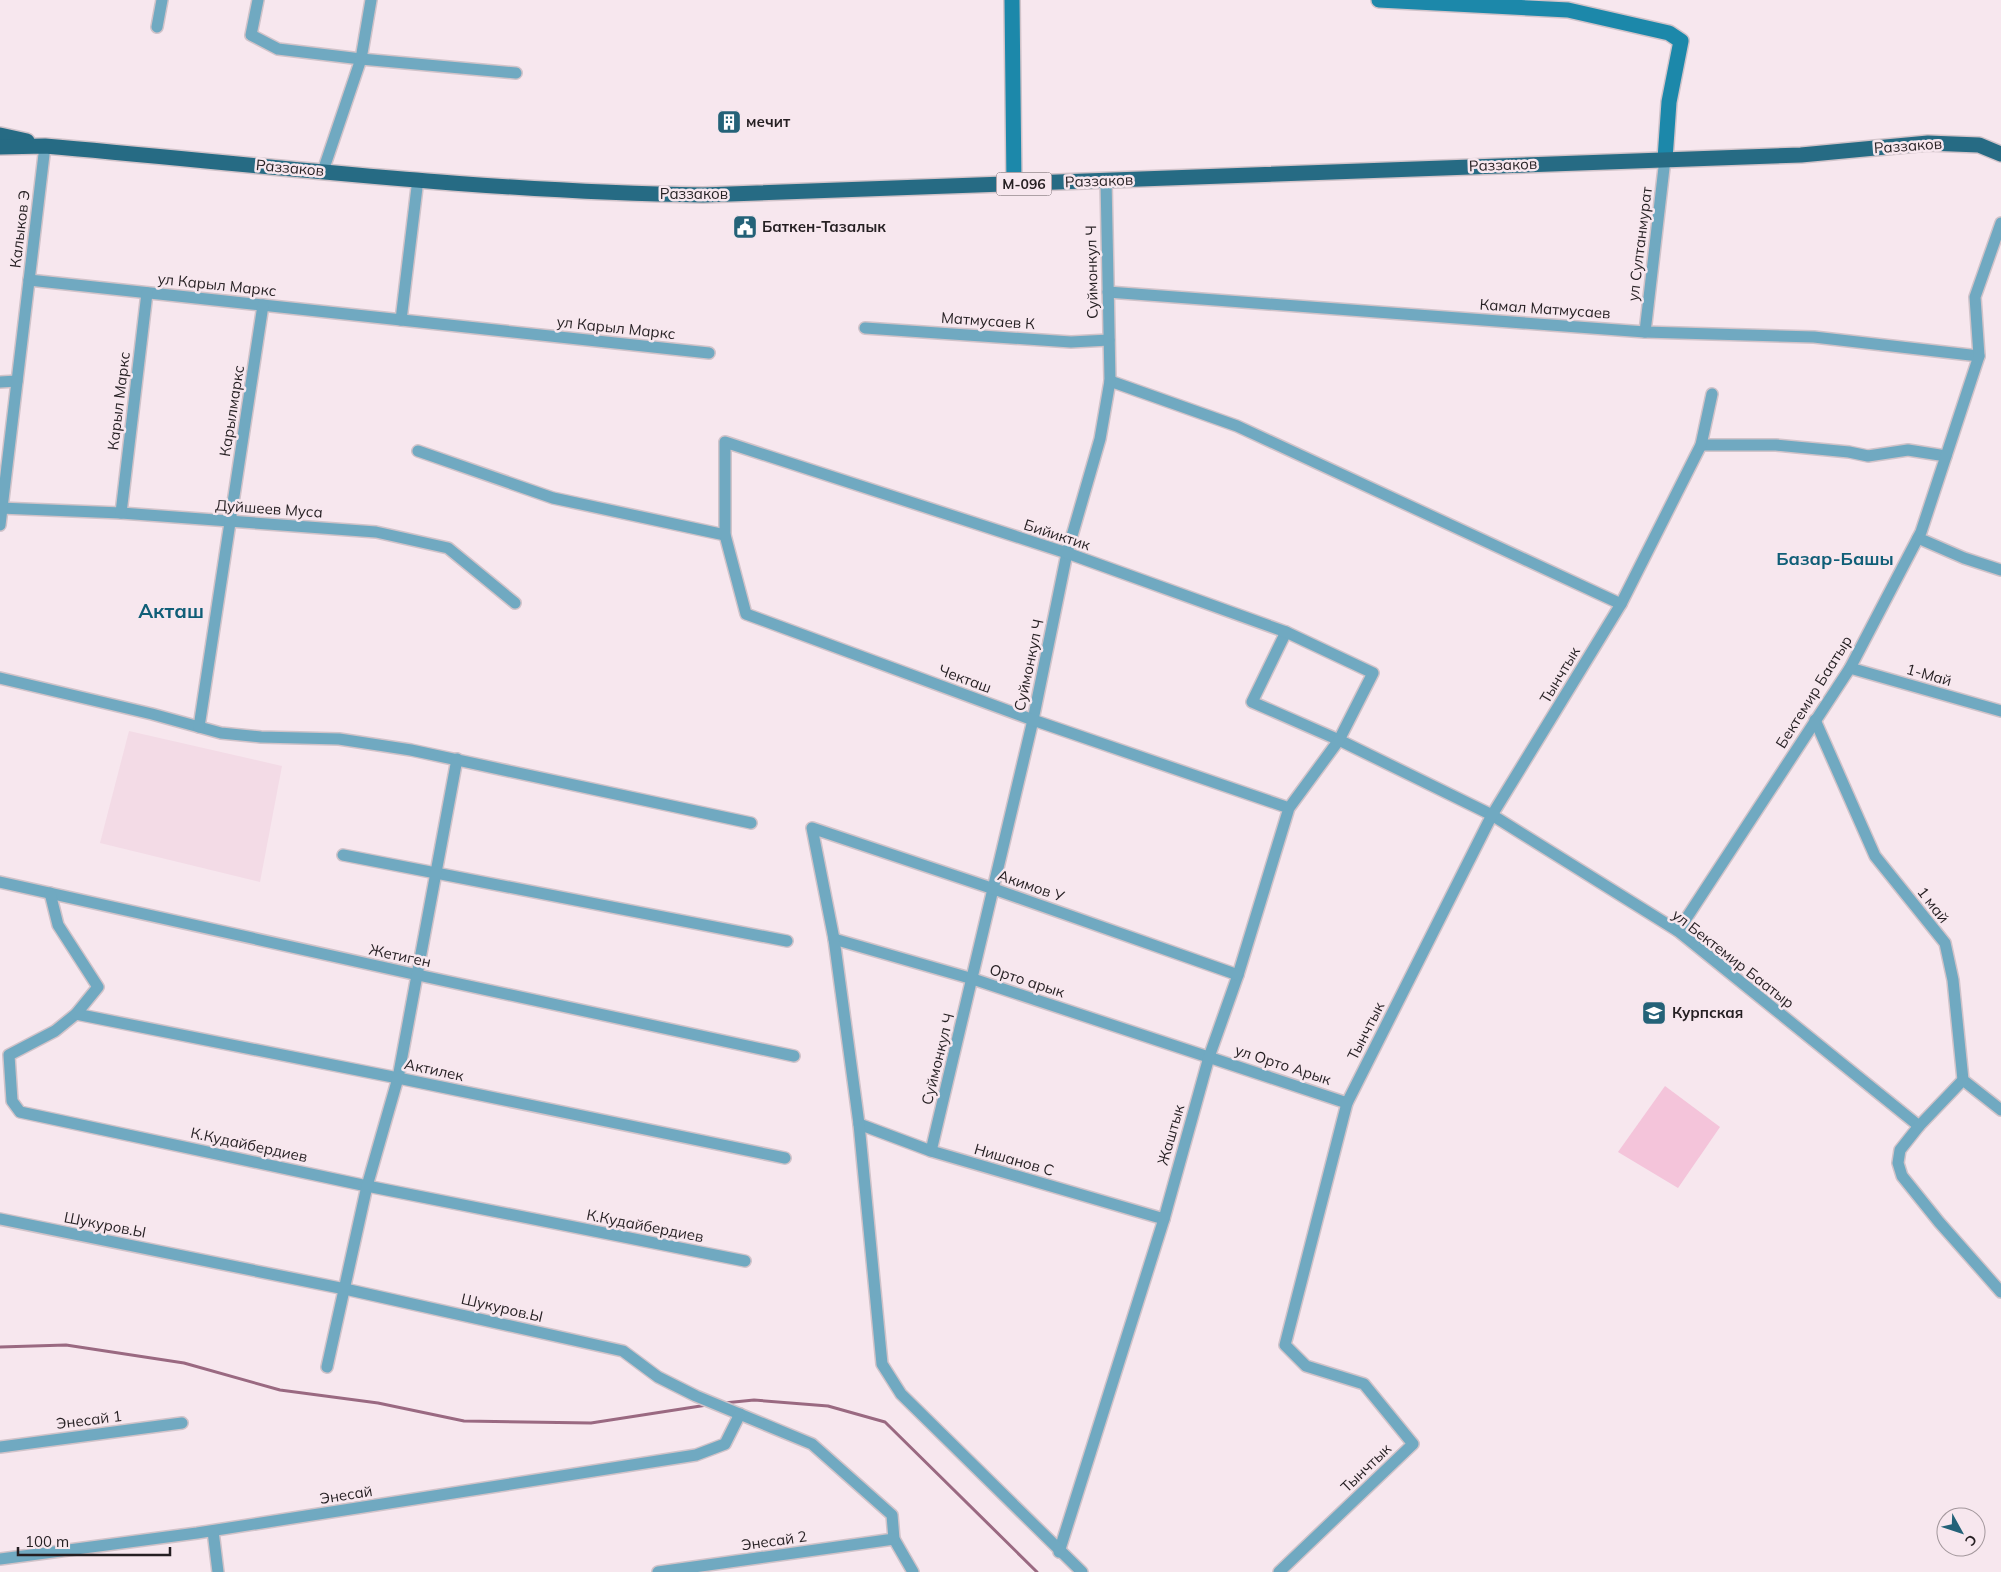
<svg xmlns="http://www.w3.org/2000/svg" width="2001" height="1572" font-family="Mulish,sans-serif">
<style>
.built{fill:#f3dbe6}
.green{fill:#f4c4da}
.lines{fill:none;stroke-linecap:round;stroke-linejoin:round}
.stream{stroke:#9a6981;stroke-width:3}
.street-casing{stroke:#d1c3c9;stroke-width:14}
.secondary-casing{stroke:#d1c3c9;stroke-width:18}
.primary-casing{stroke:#d1c3c9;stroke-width:18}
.street{stroke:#70a9c1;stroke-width:11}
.secondary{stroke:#1c88aa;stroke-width:15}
.primary{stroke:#266b84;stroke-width:15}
.labels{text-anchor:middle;stroke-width:5;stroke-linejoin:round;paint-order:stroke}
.shield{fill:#f7e7ee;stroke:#645b5f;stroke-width:1}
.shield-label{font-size:14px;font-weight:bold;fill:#251f22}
.poi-label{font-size:15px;font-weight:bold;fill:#251f22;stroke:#f7e7ee;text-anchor:start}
.street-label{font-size:15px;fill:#251f22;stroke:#f7e7ee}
.quarter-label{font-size:18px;font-weight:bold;fill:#105e77;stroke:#f7e7ee}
.district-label{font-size:20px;font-weight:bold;fill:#105e77;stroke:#f7e7ee}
</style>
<rect width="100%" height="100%" fill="#f7e7ee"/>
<polygon class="built" points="129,731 282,766 260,882 100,843"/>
<polygon class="green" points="1665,1086 1720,1127 1678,1188 1618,1152"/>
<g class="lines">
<g class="stream">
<polyline points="0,1347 66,1345 184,1363 280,1390 378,1403 464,1421 591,1423 707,1405"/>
<polyline points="724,1403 754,1400 828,1406 885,1422 1037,1572"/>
</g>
<defs>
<g id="street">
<polyline points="258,0 251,35 278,49 361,59 516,73"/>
<polyline points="157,27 162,0"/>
<polyline points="323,171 361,59 371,0"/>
<polyline points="29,280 709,353"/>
<polyline points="1108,292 1645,332 1814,337 1979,356"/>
<polyline points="401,320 418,179"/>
<polyline points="865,328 1071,342 1109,340"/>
<polyline points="1645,332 1665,159"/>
<polyline points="1110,381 1237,426 1621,604"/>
<polyline points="0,382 17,381"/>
<polyline points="1701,445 1776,445 1849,452 1868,456 1908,450 1946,456"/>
<polyline points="418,451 553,498 725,535"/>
<polyline points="0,508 121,513 376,532 448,548 515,603"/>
<polyline points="121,513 147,293"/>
<polyline points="0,525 45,146"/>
<polyline points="1918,538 1964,558 2001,570"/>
<polyline points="1286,632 1252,702 1339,740 1492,815 1678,931 1919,1126"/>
<polyline points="1850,668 2001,711"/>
<polyline points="0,678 152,714 221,733 261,737 339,739 411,750 751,823"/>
<polyline points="1815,720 1875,856 1945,943 1953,980 1963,1080 2001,1110"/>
<polyline points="199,727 263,305"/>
<polyline points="343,855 787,941"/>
<polyline points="0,882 418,975 794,1056"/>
<polyline points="50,893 58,925 98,987 76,1014 55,1031 9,1055 12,1101 20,1112 367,1186 745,1261"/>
<polyline points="1678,931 1850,668 1921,532 1979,356 1975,297 2001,223"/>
<polyline points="834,939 973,979 1347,1103"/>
<polyline points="76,1014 398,1078 785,1158"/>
<polyline points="1963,1080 1919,1126 1900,1150 1898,1163 1902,1176 1939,1222 2001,1292"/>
<polyline points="859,1124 931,1151 1164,1219"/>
<polyline points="931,1151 1033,720 1067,553 1100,439 1110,381 1106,180"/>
<polyline points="0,1219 345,1289 623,1351 658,1377 696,1396 812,1444 892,1515 894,1539 913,1572"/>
<polyline points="327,1367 367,1186 398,1078 457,759"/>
<polyline points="0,1447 182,1423"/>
<polyline points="213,1531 218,1572"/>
<polyline points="1059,1552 1164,1219 1209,1057 1238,975 1289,808 1339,740 1373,673 1286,632 1067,553 725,442 725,535 746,614 1033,720 1289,808"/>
<polyline points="0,1559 197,1533 696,1455 725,1444 740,1414"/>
<polyline points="658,1572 894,1539"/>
<polyline points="1082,1572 901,1394 882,1364 859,1124 834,939 812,828 994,889 1238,975"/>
<polyline points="1279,1572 1413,1444 1364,1384 1306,1366 1285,1345 1347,1103 1492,815 1621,604 1701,445 1712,394"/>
</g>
<g id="secondary">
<polyline points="1012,0 1014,184"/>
<polyline points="1379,0 1568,10 1669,33 1681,41 1669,102 1665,159"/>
</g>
<g id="primary">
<polyline points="0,135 27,141"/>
<path d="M0 147 45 146C264 165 483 192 703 195L1801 155 1928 143 1979 145 2001 154"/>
</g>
</defs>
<use href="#street" class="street-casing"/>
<use href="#secondary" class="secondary-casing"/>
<use href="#primary" class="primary-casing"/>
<use href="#street" class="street"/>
<use href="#secondary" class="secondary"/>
<use href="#primary" class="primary"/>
</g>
<defs>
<symbol id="building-square" viewBox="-11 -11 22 22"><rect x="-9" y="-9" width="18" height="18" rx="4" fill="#246278" stroke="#f7e7ee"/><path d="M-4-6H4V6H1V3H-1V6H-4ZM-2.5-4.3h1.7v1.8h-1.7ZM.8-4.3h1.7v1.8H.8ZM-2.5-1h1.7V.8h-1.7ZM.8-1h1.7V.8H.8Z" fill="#fff"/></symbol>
<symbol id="civic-square" viewBox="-11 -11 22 22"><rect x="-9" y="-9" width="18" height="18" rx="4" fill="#246278" stroke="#f7e7ee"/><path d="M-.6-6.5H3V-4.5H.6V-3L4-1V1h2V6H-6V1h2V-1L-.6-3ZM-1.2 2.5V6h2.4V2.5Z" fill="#fff"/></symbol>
<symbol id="school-square" viewBox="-11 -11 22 22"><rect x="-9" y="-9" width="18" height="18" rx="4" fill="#246278" stroke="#f7e7ee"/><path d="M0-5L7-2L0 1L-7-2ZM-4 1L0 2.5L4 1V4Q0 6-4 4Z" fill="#fff"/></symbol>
</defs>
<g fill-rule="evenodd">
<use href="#building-square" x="715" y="108" width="28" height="28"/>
<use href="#civic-square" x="731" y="213" width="28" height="28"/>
<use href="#school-square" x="1640" y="999" width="28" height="28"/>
</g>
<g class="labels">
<rect class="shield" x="996.5" y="172.5" width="55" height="23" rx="4"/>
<g class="shield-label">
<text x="1024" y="189">М-096</text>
</g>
<g class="poi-label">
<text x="746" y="127">мечит</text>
<text x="762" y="232">Баткен-Тазалык</text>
<text x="1672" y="1018">Курпская</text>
</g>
<g class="street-label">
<text transform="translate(1908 146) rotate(-4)" y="5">Раззаков</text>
<text transform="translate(1503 165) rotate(-2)" y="5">Раззаков</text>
<text transform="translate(290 168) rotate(5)" y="5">Раззаков</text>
<text transform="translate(1099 181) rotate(-2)" y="5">Раззаков</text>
<text x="694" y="199">Раззаков</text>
<text transform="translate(20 229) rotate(-83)" y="5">Калыков Э</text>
<text transform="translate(1640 244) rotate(-83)" y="5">ул Султанмурат</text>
<text transform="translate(1092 272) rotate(-91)" y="5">Суймонкул Ч</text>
<text transform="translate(217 285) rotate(6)" y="5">ул Карыл Маркс</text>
<text transform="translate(1545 309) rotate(4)" y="5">Камал Матмусаев</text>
<text transform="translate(988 321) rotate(4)" y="5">Матмусаев К</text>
<text transform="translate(616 328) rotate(6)" y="5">ул Карыл Маркс</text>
<text transform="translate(119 401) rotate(-83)" y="5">Карыл Маркс</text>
<text transform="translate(232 411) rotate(-81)" y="5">Карылмаркс</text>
<text transform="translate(269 509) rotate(4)" y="5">Дуйшеев Муса</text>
<text transform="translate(1057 535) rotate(18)" y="5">Бийиктик</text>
<text transform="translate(1029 665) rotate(-78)" y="5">Суймонкул Ч</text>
<text transform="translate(1560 675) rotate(-59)" y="5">Тынчтык</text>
<text transform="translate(1929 675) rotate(16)" y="5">1-Май</text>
<text transform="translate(965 679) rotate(20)" y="5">Чекташ</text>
<text transform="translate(1814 692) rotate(-58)" y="5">Бектемир Баатыр</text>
<text transform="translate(1031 886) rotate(19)" y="5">Акимов У</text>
<text transform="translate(1933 905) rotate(52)" y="5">1 май</text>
<text transform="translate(400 956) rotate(12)" y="5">Жетиген</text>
<text transform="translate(1733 959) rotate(38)" y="5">ул Бектемир Баатыр</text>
<text transform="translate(1027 981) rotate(18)" y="5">Орто арык</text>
<text transform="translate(1366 1031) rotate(-63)" y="5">Тынчтык</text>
<text transform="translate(938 1059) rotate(-76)" y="5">Суймонкул Ч</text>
<text transform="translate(1283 1065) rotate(18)" y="5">ул Орто Арык</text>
<text transform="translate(434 1070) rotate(12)" y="5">Актилек</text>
<text transform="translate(1171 1135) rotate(-74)" y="5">Жаштык</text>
<text transform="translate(249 1145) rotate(12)" y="5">К.Кудайбердиев</text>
<text transform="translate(1014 1160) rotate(16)" y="5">Нишанов С</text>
<text transform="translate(105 1225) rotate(11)" y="5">Шукуров.Ы</text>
<text transform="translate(645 1226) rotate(11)" y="5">К.Кудайбердиев</text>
<text transform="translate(502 1308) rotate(13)" y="5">Шукуров.Ы</text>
<text transform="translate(89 1420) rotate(-7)" y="5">Энесай 1</text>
<text transform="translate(1366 1468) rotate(-44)" y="5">Тынчтык</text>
<text transform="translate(346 1495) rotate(-9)" y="5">Энесай</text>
<text transform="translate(774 1541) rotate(-8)" y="5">Энесай 2</text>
</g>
<g class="quarter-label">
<text x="1835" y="565">Базар-Башы</text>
</g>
<g class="district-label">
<text x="171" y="618">Акташ</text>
</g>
</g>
<g transform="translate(1961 1532) rotate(130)"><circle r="24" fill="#f7e7ee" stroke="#a3979c"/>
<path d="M0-4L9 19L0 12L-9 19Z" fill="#246278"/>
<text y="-8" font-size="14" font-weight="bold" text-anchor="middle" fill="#251f22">С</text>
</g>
<path d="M18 1547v8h152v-8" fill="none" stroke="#251f22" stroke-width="2.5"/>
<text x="25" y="1547" font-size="15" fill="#251f22" stroke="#f7e7ee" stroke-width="4" paint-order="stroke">100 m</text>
</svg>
